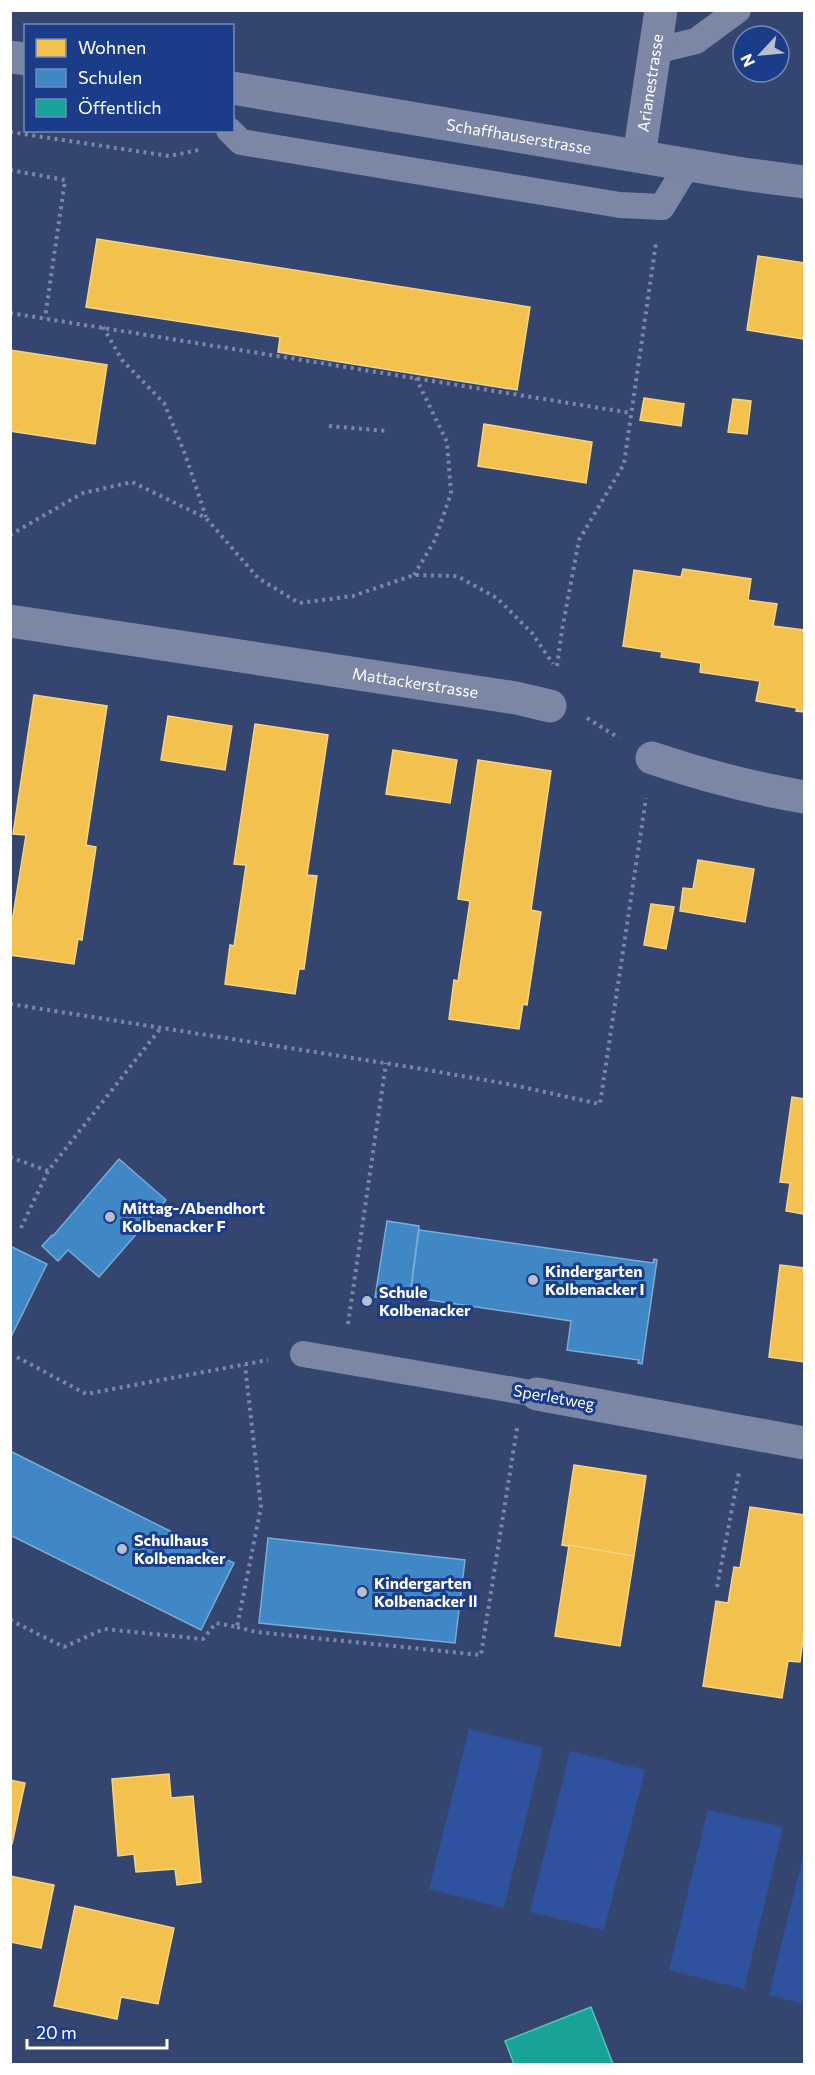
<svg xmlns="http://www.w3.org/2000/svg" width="815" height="2075" font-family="Commissioner,sans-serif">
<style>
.green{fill:#2f529f}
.homes{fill:#f2c14e;stroke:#f6d483;stroke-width:1.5}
.schools{fill:#3f88c5;stroke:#79acd6;stroke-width:1.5}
.public{fill:#17a398;stroke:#5dbfb7;stroke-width:1.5}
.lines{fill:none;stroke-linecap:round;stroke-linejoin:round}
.path{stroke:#7b87a5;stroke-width:4;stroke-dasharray:3 4.5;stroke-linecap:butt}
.service{stroke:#7b87a5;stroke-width:26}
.minor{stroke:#7b87a5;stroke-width:33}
.primary{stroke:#7a86a3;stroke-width:33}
.poi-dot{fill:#b8becd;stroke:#1b3c88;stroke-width:2}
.labels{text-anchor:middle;stroke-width:6;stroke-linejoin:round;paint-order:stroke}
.street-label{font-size:16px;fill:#fff;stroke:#1b3c88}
.poi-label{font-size:16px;font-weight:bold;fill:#fff;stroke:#1b3c88;text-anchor:start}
</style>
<rect width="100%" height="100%" fill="#344670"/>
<g class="green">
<polygon points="469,1729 543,1748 504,1908 429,1889"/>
<polygon points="570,1751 645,1770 604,1930 530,1912"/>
<polygon points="708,1810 783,1827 744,1989 669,1970"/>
<polygon points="804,1852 804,2004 769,1995"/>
</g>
<g class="homes">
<polygon points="97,239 530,307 517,390 278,352 280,337 86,307"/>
<polygon points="758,256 804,263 804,339 747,330"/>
<polygon points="10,350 107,365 95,444 10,431"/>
<polygon points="644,398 684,404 681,426 640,420"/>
<polygon points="733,399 751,401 747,434 728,432"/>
<polygon points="484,424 592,442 586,483 478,466"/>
<polygon points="683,569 751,579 748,600 777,604 773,626 804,630 804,712 796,711 797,708 756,701 760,681 700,672 701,663 661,657 662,652 623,646 634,570 681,577"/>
<polygon points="34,695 107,706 86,845 96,847 82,940 78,939 74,964 10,955 10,916 13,916 26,835 13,834"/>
<polygon points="168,716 232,726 225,770 161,760"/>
<polygon points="255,724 328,735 307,875 317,876 304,969 299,969 295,994 225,984 230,945 234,946 246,865 234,864"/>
<polygon points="393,750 457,760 450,803 386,794"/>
<polygon points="478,760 551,771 531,910 541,912 527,1005 523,1004 519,1029 449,1019 454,980 458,981 470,901 458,899"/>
<polygon points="698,860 754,869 745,922 680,911 683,888 693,889"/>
<polygon points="651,904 674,907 666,949 644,945"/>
<polygon points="792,1097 804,1099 804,1214 786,1211 790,1183 780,1182"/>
<polygon points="780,1265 804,1268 804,1362 769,1357"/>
<polygon points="574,1465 646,1476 634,1556 562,1545"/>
<polygon points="750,1507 804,1515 804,1632 800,1662 788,1661 782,1698 703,1686 716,1601 728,1603 734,1567 740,1568"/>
<polygon points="569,1545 634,1556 620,1646 555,1636"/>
<polygon points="169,1774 171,1798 193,1796 201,1882 177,1885 175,1869 136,1872 134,1854 118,1856 112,1779"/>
<polygon points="10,1780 25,1783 12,1844 10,1844"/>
<polygon points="10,1876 54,1885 41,1948 10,1942"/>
<polygon points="75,1906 174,1928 158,2004 121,1997 117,2019 54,2006"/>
</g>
<g class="schools">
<polygon points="119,1159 166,1200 99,1277 68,1250 58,1261 42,1246 52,1235 53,1236"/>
<polygon points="387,1221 419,1226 409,1302 375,1297"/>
<polygon points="419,1230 653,1263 654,1259 657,1260 642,1364 638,1363 639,1360 567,1350 571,1321 410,1297"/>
<polygon points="10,1246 47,1264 10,1339"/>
<polygon points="10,1451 234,1563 201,1630 10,1535"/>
<polygon points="268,1538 465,1560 455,1643 259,1623"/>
</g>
<polygon class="public" points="591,2007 613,2064 514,2064 505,2041"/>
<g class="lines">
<g class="path">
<polyline points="10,132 169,156 199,150"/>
<polyline points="10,170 65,180 45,318"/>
<polyline points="10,313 631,413"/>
<polyline points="103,327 122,360 164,403 185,454 206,517"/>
<polyline points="329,426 386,431"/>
<polyline points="10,535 83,493 132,482 206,518 258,578 299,603 353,596 414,575 457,576 497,598 532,633 553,664"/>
<polyline points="414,575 435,540 451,493 447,442 416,378"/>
<polyline points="557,666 562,630 579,540 624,464 656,243"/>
<polyline points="587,718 619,738"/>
<polyline points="10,1004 416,1068 508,1084 600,1104 646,798"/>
<polyline points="10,1157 48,1171"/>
<polyline points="21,1228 48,1171 160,1029"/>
<polyline points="348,1324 386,1063"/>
<polyline points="17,1357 86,1394 268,1360"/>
<polyline points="717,1587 739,1472"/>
<polyline points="10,1620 64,1647 104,1629 203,1639 216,1623 237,1627 261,1507 245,1365"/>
<polyline points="237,1627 256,1632 481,1655 517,1428"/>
</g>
<g class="service">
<polyline points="655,51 696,41 738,10"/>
<polyline points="229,130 241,142 620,205 662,207 688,164"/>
<polyline points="303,1354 537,1394"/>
</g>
<g class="minor">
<path id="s1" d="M639 156 661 10"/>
<path id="s2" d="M10 621 516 698 550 706"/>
<path d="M652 758C702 775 752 788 804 797"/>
<polyline points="537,1394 804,1443"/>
</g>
<g class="primary">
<polyline points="10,57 26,59"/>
<path id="s3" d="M232 88 743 174 804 182"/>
</g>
</g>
<g class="poi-dot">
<circle cx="110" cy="1217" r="6"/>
<circle cx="533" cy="1280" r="6"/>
<circle cx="367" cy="1301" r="6"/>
<circle cx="122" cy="1549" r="6"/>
<circle cx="362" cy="1592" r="6"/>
</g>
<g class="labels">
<g class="street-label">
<text dy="6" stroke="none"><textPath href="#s1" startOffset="74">Arianestrasse</textPath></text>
<text dy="6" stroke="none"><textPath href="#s3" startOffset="291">Schaffhauserstrasse</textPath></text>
<text dy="6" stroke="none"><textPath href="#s2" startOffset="410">Mattackerstrasse</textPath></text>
<text transform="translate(554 1397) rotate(10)" y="6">Sperletweg</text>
</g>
<g class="poi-label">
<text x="122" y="1214">Mittag-/Abendhort<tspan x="122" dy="18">Kolbenacker F</tspan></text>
<text x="545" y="1277">Kindergarten<tspan x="545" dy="18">Kolbenacker I</tspan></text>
<text x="379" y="1298">Schule<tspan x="379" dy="18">Kolbenacker</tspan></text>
<text x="134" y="1546">Schulhaus<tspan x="134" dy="18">Kolbenacker</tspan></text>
<text x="374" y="1589">Kindergarten<tspan x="374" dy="18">Kolbenacker ll</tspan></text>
</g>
</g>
<rect width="815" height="2075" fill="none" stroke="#ffffff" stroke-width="24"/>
<rect x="24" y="24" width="210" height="108" fill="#1b3c88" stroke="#768ab8" stroke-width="1.5"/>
<rect x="36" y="39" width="30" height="18" fill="#f2c14e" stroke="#768ab8" stroke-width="1.5"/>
<text x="78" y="54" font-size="18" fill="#ffffff">Wohnen</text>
<rect x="36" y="69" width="30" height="18" fill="#3f88c5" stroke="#768ab8" stroke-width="1.5"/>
<text x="78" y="84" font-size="18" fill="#ffffff">Schulen</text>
<rect x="36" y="99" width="30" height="18" fill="#17a398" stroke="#768ab8" stroke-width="1.5"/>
<text x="78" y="114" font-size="18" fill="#ffffff">Öffentlich</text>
<g transform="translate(761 54) rotate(244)"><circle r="28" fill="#1b3c88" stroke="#768ab8" stroke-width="1.5"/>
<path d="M0-4.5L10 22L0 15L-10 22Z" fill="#b8becd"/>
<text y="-9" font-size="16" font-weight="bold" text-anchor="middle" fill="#ffffff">N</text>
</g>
<path d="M27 2039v9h140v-9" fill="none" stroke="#ffffff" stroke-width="3"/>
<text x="36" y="2039" font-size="18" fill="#ffffff" stroke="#1b3c88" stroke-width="4.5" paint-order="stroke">20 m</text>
</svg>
